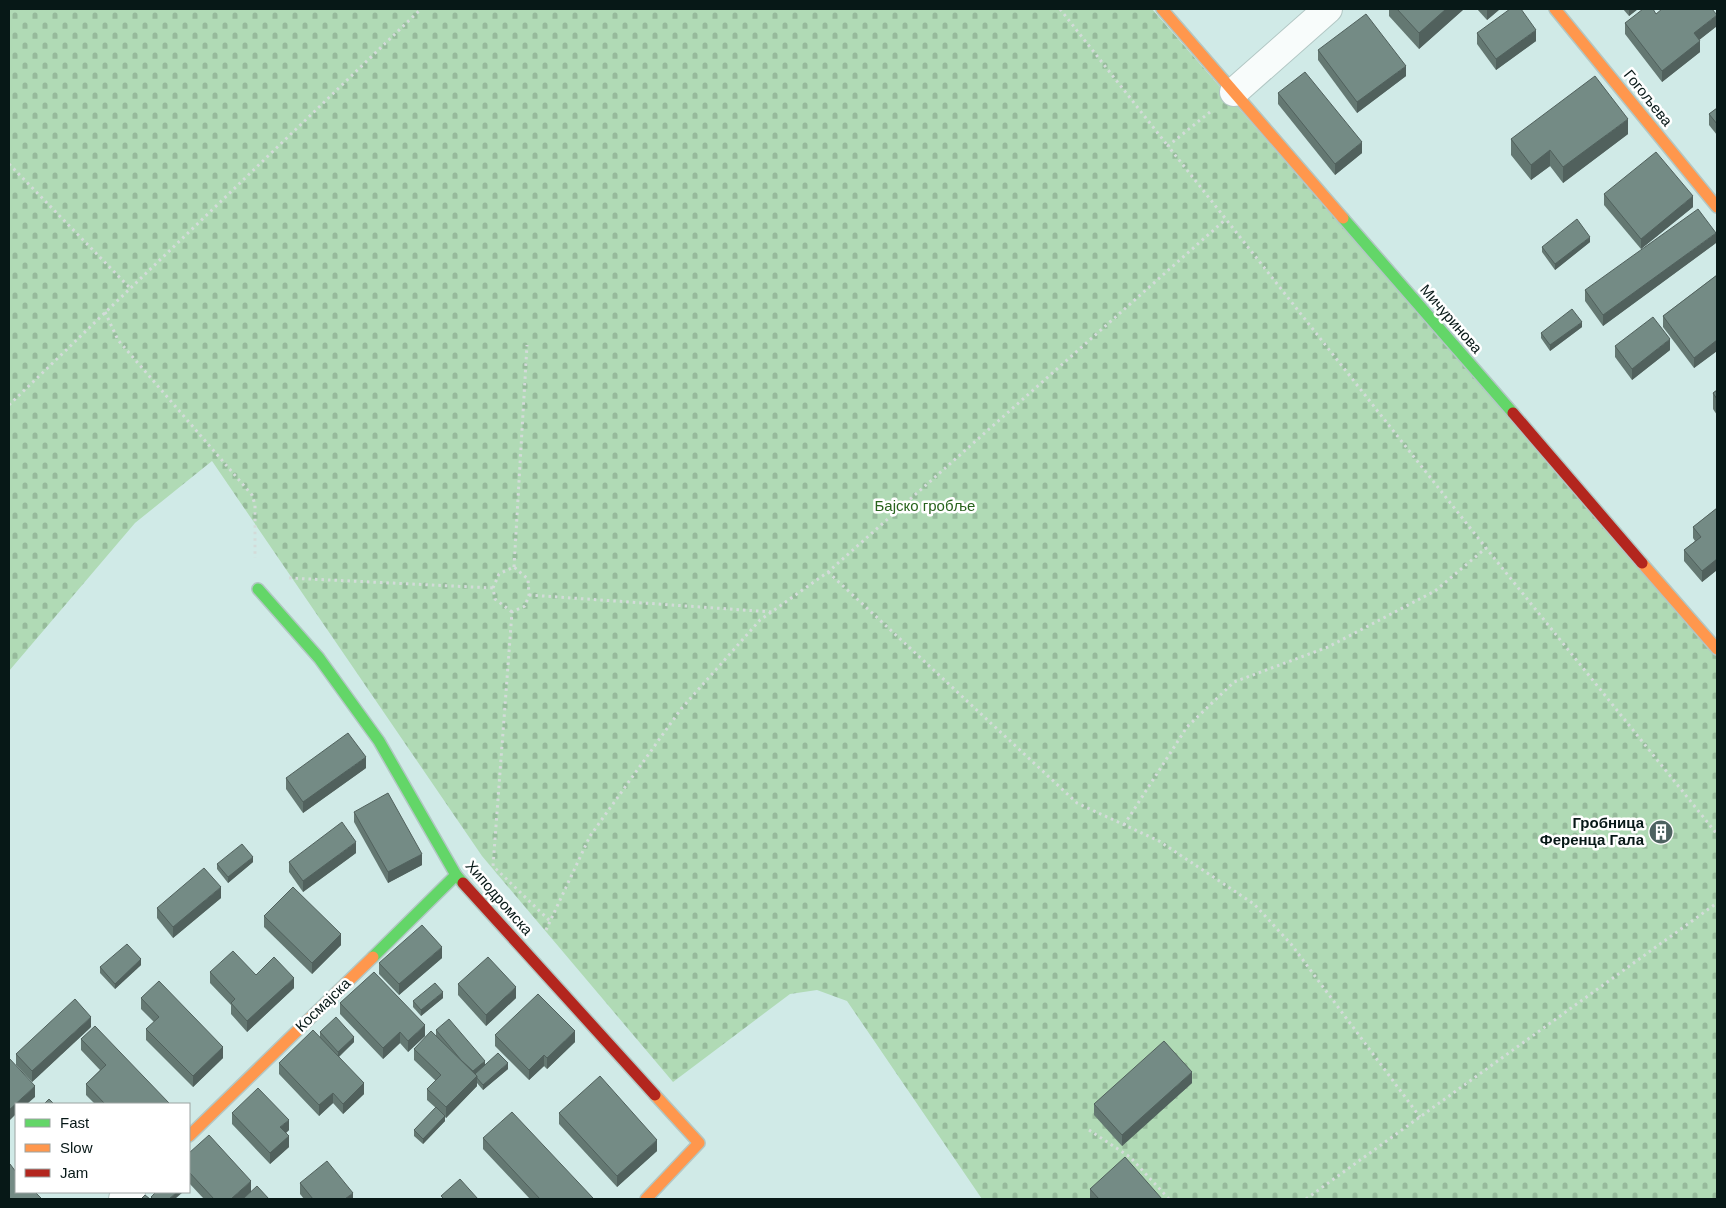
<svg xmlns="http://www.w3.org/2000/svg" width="1726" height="1208" font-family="Helvetica,sans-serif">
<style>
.cemetery{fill:url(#cemetery-stones)}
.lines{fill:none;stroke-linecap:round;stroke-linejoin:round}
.street-casing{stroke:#b2c7c4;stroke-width:30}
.fast-casing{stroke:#b2c7c4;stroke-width:14}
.slow-casing{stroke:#b2c7c4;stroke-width:14}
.jam-casing{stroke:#b2c7c4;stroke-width:14}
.path{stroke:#d3dbd9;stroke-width:3;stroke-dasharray:2.5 4;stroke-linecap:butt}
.street{stroke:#f8fcfb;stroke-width:28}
.fast{stroke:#63d668;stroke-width:11}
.slow{stroke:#ff974d;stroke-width:11}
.jam{stroke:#b3261e;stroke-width:11}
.wall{fill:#647872}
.shaded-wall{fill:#51615d}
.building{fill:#748b85;stroke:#51615d}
.labels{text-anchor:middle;stroke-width:5;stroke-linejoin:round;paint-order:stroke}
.street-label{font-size:15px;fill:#071817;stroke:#fff}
.park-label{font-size:15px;fill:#28631d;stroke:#fff}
.poi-label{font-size:15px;font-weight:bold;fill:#071817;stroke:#fff;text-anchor:end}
</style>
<defs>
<pattern id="cemetery-stones" width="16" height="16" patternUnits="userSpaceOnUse" patternTransform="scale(1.25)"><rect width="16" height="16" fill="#b0dab5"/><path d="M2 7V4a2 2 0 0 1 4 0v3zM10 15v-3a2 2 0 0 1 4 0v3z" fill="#96ba9b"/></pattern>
</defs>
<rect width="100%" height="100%" fill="#d0eae7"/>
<polygon class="cemetery" points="9,9 1152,9 1717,656 1717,1199 982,1199 847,1001 817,990 790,994 673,1082 482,856 212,461 135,523 9,671"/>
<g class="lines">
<defs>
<g id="street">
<polyline points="1234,92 1328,9"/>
<polyline points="123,1199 131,1192"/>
</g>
<g id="fast">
<polyline points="1343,218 1513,413"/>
<polyline points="258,589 319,658 379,741 456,875 463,883"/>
<polyline points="373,957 456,875"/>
</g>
<g id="slow">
<polyline points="1162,9 1343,218"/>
<polyline points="1555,9 1717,207"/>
<polyline points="1642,563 1717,649"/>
<polyline points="189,1136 373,957"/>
<polyline points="646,1199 699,1143 655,1095"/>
</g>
<g id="jam">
<polyline points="1513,413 1642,563"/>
<polyline points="463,883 655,1095"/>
</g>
</defs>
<use href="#street" class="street-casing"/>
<use href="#fast" class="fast-casing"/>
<use href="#slow" class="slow-casing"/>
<use href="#jam" class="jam-casing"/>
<g class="path">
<polyline points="1060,9 1168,146"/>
<polyline points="1210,112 1168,146 1486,548 1717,834"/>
<polyline points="9,164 130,288"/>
<polyline points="105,312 118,340 252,495 255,505 255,558"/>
<polyline points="9,405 421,9"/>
<polyline points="514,567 527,345"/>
<polyline points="828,572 1077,803 1159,841 1254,904 1291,944 1420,1117"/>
<polyline points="289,578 493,588"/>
<polyline points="529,595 772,612"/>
<polyline points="512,612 495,599 493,588 499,574 514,567 528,579 529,595 525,606 512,612 493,866 550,921"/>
<polyline points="1124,825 1187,727 1234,682 1328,647 1435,591 1486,548"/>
<polyline points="546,930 590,836 681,709 760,620 828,572 1226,219"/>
<polyline points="1089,1130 1130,1157 1169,1199"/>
<polyline points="1306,1199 1717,903"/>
</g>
<use href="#street" class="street"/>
<use href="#fast" class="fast"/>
<use href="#slow" class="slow"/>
<use href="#jam" class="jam"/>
</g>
<g class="wall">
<polygon points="1389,9 1464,9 1419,49 1389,16"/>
<polygon points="1477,9 1500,9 1487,20"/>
<polygon points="1623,9 1638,9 1629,16"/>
<polygon points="1656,14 1717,26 1699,40 1700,52 1662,82 1625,34 1625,23"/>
<polygon points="1477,33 1536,41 1496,70 1477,44"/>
<polygon points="1318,50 1406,76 1357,113 1318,60"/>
<polygon points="1278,93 1362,153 1335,175 1278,104"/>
<polygon points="1717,108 1717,135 1709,125 1709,114"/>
<polygon points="1628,134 1563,183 1550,166 1531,180 1511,155 1511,139"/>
<polygon points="1604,194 1693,207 1641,249 1604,205"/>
<polygon points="1590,242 1555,270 1542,252 1542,247"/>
<polygon points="1716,243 1603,326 1585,301 1585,290"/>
<polygon points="1717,275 1717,351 1694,368 1663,327 1663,316"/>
<polygon points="1582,327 1550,351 1541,338 1541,333"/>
<polygon points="1615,346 1670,350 1632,380 1615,357"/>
<polygon points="1717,390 1717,415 1713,409 1713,393"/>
<polygon points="1717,508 1717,570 1702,582 1684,561 1684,550 1695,541 1693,538 1693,527"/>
<polygon points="366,768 303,813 286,789 286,778"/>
<polygon points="354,812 422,865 388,883 354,822"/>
<polygon points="1655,825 1667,832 1660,837 1655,831"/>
<polygon points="356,853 303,892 289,872 289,862"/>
<polygon points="253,862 228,883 217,869 217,864"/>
<polygon points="221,898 173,938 157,918 157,908"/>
<polygon points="264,916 341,945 312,974 264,927"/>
<polygon points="442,958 399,995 379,974 379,963"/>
<polygon points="141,965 115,989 100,973 100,967"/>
<polygon points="210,972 256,975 294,988 247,1032 231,1014 231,1005 210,983"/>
<polygon points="458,984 516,998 486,1026 458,995"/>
<polygon points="141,998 223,1058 193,1087 146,1040 146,1029 154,1022 141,1009"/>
<polygon points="443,998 421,1016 413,1007 413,1001"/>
<polygon points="340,1003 425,1036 408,1052 400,1043 383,1059 340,1014"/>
<polygon points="91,1027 32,1082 16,1065 16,1054"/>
<polygon points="436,1030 485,1065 508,1069 483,1090 477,1083 477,1086 446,1118 445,1117 445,1121 423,1144 414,1136 414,1130 436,1108 427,1100 427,1089 436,1081 414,1060 414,1049 436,1035"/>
<polygon points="320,1032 354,1042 339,1057 364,1094 343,1114 333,1103 319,1116 279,1074 279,1063 320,1037"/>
<polygon points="495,1035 575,1042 547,1069 544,1066 529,1080 495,1046"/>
<polygon points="81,1039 169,1104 95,1104 86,1095 86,1084 100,1070 81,1050"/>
<polygon points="1192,1083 1122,1146 1094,1115 1094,1104"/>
<polygon points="232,1113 289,1130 286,1133 289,1147 270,1164 232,1124"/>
<polygon points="559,1113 657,1151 617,1187 559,1124"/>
<polygon points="483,1138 593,1199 530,1199 483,1149"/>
<polygon points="189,1153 243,1199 204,1199 189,1183"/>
<polygon points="300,1183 353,1199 304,1199 300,1194"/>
<polygon points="1090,1189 1162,1199 1090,1199"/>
</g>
<g class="shaded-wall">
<polygon points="1446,9 1464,9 1419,49 1419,33"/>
<polygon points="1487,9 1500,9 1487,20"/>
<polygon points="1629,9 1638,9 1629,16"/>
<polygon points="1717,15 1717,26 1694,44 1694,33"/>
<polygon points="1536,30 1536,41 1496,70 1496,59"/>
<polygon points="1700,41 1700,52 1662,82 1662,71"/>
<polygon points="1406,66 1406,76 1357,113 1357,102"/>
<polygon points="1628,119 1628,134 1563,183 1563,167"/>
<polygon points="1362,142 1362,153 1335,175 1335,164"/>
<polygon points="1550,150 1550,166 1531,180 1531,165"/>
<polygon points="1693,196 1693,207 1641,249 1641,239"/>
<polygon points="1716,233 1716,243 1603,326 1603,315"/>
<polygon points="1590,237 1590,242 1555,270 1555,264"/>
<polygon points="1582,322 1582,327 1550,351 1550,345"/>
<polygon points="1670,339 1670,350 1632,380 1632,369"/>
<polygon points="1717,340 1717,351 1694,368 1694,358"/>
<polygon points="1717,559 1717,570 1702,582 1702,571"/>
<polygon points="366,757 366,768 303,813 303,802"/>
<polygon points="1667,827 1667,832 1660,837 1660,832"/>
<polygon points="356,842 356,853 303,892 303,881"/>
<polygon points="422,854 422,865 388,883 388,872"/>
<polygon points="253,857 253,862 228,883 228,877"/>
<polygon points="221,887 221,898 173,938 173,927"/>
<polygon points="341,934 341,945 312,974 312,963"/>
<polygon points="442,947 442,958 399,995 399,984"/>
<polygon points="141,959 141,965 115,989 115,984"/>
<polygon points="294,978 294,988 247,1032 247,1021"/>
<polygon points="516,987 516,998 486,1026 486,1015"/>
<polygon points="443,992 443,998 421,1016 421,1010"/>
<polygon points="91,1017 91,1027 32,1082 32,1071"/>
<polygon points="425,1025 425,1036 408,1052 408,1041"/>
<polygon points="575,1031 575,1042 547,1069 547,1058"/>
<polygon points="400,1032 400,1043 383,1059 383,1048"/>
<polygon points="354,1037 354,1042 338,1057 338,1052"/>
<polygon points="223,1047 223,1058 193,1087 193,1076"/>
<polygon points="544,1055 544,1066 529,1080 529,1070"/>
<polygon points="485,1061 485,1067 471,1078 471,1072"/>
<polygon points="508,1063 508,1069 483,1090 483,1085"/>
<polygon points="1192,1072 1192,1083 1122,1146 1122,1135"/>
<polygon points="477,1076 477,1086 446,1118 446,1107"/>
<polygon points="364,1083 364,1094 343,1114 343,1104"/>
<polygon points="35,1086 35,1097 27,1104 16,1104 16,1114 9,1121 9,1110"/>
<polygon points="333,1093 333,1103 319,1116 319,1105"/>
<polygon points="445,1116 445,1121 423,1144 423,1139"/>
<polygon points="289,1120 289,1130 280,1138 280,1127"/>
<polygon points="289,1136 289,1147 270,1164 270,1153"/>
<polygon points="657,1140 657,1151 617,1187 617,1176"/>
<polygon points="251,1181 251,1192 243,1199 231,1199"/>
<polygon points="177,1192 183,1192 175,1199 169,1199"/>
<polygon points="353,1193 353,1199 345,1199"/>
</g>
<g class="building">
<polygon points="1397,9 1446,9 1419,33"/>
<polygon points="1510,9 1521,9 1536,30 1496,59 1477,33"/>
<polygon points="1643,9 1653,9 1656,14 1662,9 1712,9 1717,15 1694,33 1700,41 1662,71 1625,23"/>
<polygon points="1366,14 1406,66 1357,102 1318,50"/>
<polygon points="1305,72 1362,142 1335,164 1278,93"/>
<polygon points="1595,76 1628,119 1563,167 1550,150 1531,165 1511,139"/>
<polygon points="1717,108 1717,124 1709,114"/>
<polygon points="1656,152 1693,196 1641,239 1604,194"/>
<polygon points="1698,209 1716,233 1603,315 1585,290"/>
<polygon points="1577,219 1590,237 1555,264 1542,247"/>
<polygon points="1717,275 1717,340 1694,358 1663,316"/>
<polygon points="1572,309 1582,322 1550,345 1541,333"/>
<polygon points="1653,317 1670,339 1632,369 1615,346"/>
<polygon points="1717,390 1717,399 1713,393"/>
<polygon points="1717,508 1717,559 1702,571 1684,550 1701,537 1693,527"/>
<polygon points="348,733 366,757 303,802 286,778"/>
<polygon points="388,793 422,854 388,872 354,812"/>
<polygon points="1662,820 1667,827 1660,832 1655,825"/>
<polygon points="342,822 356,842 303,881 289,862"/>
<polygon points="242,844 253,857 228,877 217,864"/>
<polygon points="204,868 221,887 173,927 157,908"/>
<polygon points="293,887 341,934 312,963 264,916"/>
<polygon points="422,925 442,947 399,984 379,963"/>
<polygon points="127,944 141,959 115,984 100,967"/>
<polygon points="233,951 256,975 274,957 294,978 247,1021 231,1003 235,999 210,972"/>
<polygon points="488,957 516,987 486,1015 458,984"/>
<polygon points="374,972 425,1025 408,1041 400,1032 383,1048 340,1003"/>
<polygon points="159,981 223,1047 193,1076 146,1029 159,1017 141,998"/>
<polygon points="435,983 443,992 421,1010 413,1001"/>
<polygon points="538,994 575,1031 547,1058 544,1055 529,1070 495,1035"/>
<polygon points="75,999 91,1017 32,1071 16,1054"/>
<polygon points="336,1017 354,1037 338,1052 320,1032"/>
<polygon points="449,1019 485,1061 473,1071 461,1060 436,1030"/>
<polygon points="95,1026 169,1103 167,1104 105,1104 86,1084 106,1065 81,1039"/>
<polygon points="313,1030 364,1083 343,1104 333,1093 319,1105 279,1063"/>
<polygon points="431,1031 477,1076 446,1107 427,1089 441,1075 414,1049"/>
<polygon points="1164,1041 1192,1072 1122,1135 1094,1104"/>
<polygon points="498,1053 508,1063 483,1085 477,1078 477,1076 475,1074"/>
<polygon points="9,1058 35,1086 9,1110"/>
<polygon points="600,1076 657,1140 617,1176 559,1113"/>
<polygon points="258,1088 289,1120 280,1127 289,1136 270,1153 232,1113"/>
<polygon points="49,1099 54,1104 44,1104"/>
<polygon points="436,1107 445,1116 423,1139 414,1130"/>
<polygon points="512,1112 593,1198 592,1199 540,1199 483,1138"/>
<polygon points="209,1135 251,1181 231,1199 214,1199 189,1172 189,1153"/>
<polygon points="1125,1157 1162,1199 1099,1199 1090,1189"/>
<polygon points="327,1161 353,1193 345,1199 313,1199 300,1183"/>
<polygon points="10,1164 16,1172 16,1192 35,1192 42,1199 9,1199 9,1165"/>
<polygon points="460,1179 478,1199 444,1199 441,1196"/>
<polygon points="257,1186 269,1199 243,1199"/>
<polygon points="156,1192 177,1192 169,1199 153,1199 151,1197"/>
<polygon points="145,1195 150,1199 141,1199"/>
</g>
<defs>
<symbol id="building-disc" viewBox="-11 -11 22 22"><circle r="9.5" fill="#4d6260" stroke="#fff"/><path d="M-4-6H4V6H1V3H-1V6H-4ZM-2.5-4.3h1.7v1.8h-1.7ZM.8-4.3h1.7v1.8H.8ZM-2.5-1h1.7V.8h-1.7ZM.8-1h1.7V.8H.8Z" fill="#fff"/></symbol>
</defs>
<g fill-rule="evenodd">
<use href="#building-disc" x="1647" y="818" width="28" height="28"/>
</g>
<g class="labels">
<g class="street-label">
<text transform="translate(1648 98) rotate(51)" y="5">Гогољева</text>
<text transform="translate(1451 319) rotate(49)" y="5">Мичуринова</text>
<text transform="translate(499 898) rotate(49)" y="5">Хиподромска</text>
<text transform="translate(323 1005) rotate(-44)" y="5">Космајска</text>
</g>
<g class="park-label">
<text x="925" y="511">Бајско гробље</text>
</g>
<g class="poi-label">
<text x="1644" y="828">Гробница<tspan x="1644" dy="17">Ференца Гала</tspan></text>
</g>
</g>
<rect width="1726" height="1208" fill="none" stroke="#071817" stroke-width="20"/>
<rect x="15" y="1103" width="175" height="90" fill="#ffffff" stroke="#9ca3a2"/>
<rect x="25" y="1119" width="25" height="8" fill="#63d668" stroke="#9ca3a2"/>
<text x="60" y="1128" font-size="15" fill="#071817">Fast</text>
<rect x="25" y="1144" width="25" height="8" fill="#ff974d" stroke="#9ca3a2"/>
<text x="60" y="1153" font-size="15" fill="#071817">Slow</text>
<rect x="25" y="1169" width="25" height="8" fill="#b3261e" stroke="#9ca3a2"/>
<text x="60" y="1178" font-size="15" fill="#071817">Jam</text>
</svg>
